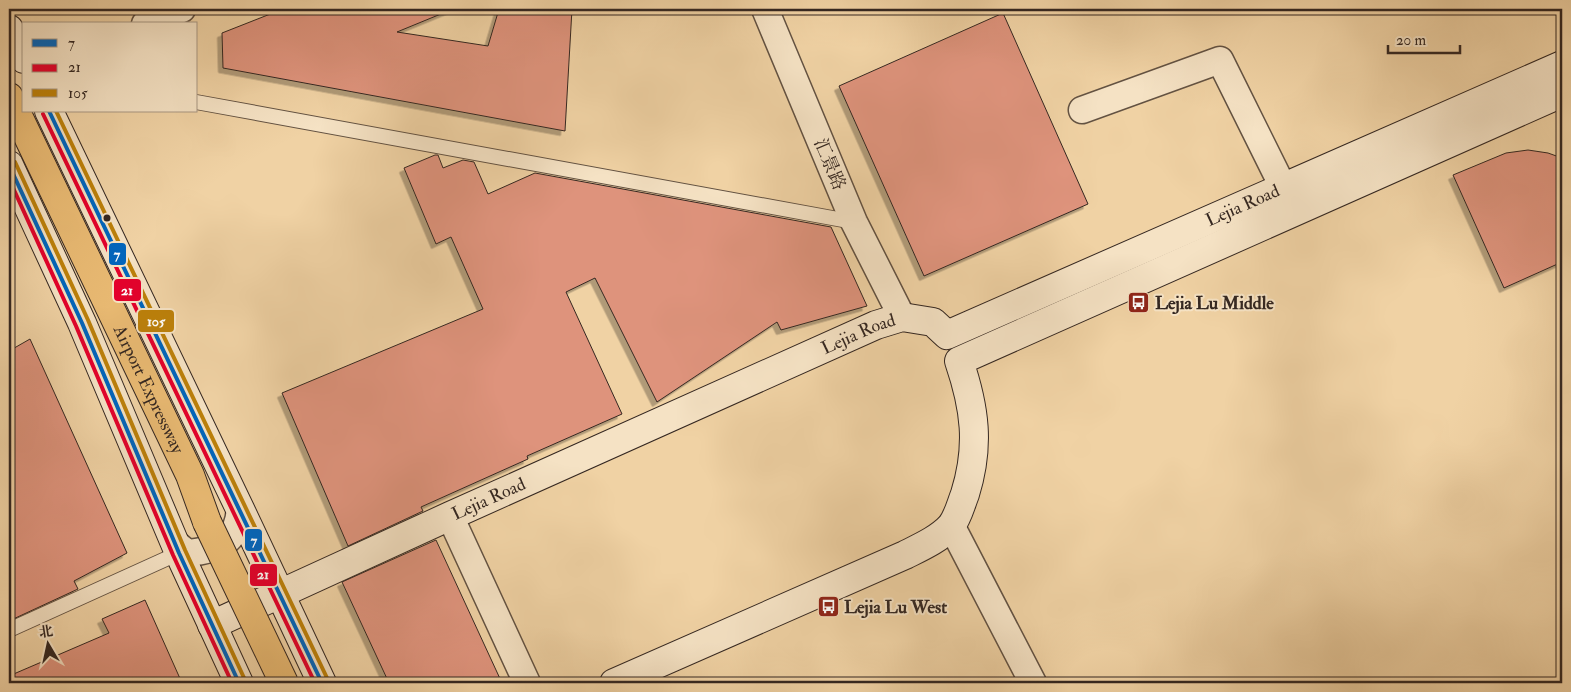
<svg xmlns="http://www.w3.org/2000/svg" width="1571" height="692" font-family="'IM FELL Double Pica','Noto Serif SC',serif">
<style>
.building{fill:#de937b;stroke:#342721;filter:url(#shadow)}
.lines{fill:none;stroke-linecap:round;stroke-linejoin:round}
.lane-casing{stroke:#635242;stroke-width:16}
.street-casing{stroke:#635242;stroke-width:29}
.secondary-casing{stroke:#342721;stroke-width:30}
.highway-casing{stroke:#342721;stroke-width:30}
.lane{stroke:#f5e2c4;stroke-width:14}
.street{stroke:#f5e2c4;stroke-width:26}
.secondary{stroke:#f5e2c4;stroke-width:28}
.highway{stroke:#e8b972;stroke-width:28}
.highway-bridge-casing{stroke:#342721;stroke-width:30;stroke-linecap:butt}
.highway-bridge{stroke:#e8b972;stroke-width:28}
.bus-1-casing{stroke:#f5e2c4;stroke-width:8}
.bus-2-casing{stroke:#f5e2c4;stroke-width:8}
.bus-3-casing{stroke:#f5e2c4;stroke-width:8}
.bus-1{stroke:#0065bd;stroke-width:4}
.bus-2{stroke:#e4002b;stroke-width:4}
.bus-3{stroke:#bc800a;stroke-width:4}
.bus-dot{fill:#342721;stroke:#f5e2c4;stroke-width:2}
.labels{text-anchor:middle;stroke-width:4;stroke-linejoin:round;paint-order:stroke}
.street-label{font-size:18px;fill:#342721;stroke:#f5e2c4}
.poi-label{font-size:18px;font-weight:bold;fill:#342721;stroke:#f5e2c4;text-anchor:start}
.line-badge{stroke:#f5e2c4;stroke-width:2}
.badge-label{font-size:14px;text-anchor:middle;font-weight:bold;fill:#fff}
</style>
<defs>
<filter id="shadow"><feDropShadow dx="-4.5" dy="4.5" stdDeviation="0" flood-color="#0004"/></filter>
</defs>
<rect width="100%" height="100%" fill="#f0d2a4"/>
<filter id="stains"><feTurbulence type="fractalNoise" baseFrequency=".004" numOctaves="4"/><feColorMatrix values="0 0 0 0 .2 0 0 0 0 .09 0 0 0 0 .02 0 0 0 .5 -.17"/></filter>
<radialGradient id="worn" r=".72"><stop offset=".6" stop-color="#630" stop-opacity="0"/><stop offset="1" stop-color="#630" stop-opacity=".3"/></radialGradient>
<g class="building">
<polygon points="283,9 453,9 397,32 488,46 499,9 572,9 565,131 223,68 222,33"/>
<polygon points="1003,13 1088,204 924,276 839,86"/>
<polygon points="1528,150 1548,153 1562,158 1562,262 1504,288 1453,175 1506,153"/>
<polygon points="435,155 438,155 443,168 463,160 474,162 488,194 535,173 831,227 867,306 781,330 777,322 657,402 595,278 566,292 622,414 527,456 528,459 421,507 423,511 348,546 282,393 483,309 451,237 436,244 404,168"/>
<polygon points="30,339 127,553 74,581 78,589 9,621 9,351"/>
<polygon points="436,540 502,683 389,683 342,582"/>
<polygon points="145,600 182,683 9,683 9,676 109,633 102,619"/>
</g>
<g class="lines">
<defs>
<g id="lane">
<polyline points="196,102 854,222"/>
<polyline points="9,630 179,553"/>
</g>
<g id="street">
<polyline points="765,9 854,222 902,317"/>
<polyline points="145,24 182,9"/>
<polyline points="1082,110 1220,60 1283,187"/>
<polyline points="450,516 527,683"/>
<polyline points="951,525 1033,683"/>
<path d="M175 543 187 553C219 550 237 543 240 509"/>
</g>
<g id="secondary">
<polyline points="9,29 24,59"/>
<polyline points="49,111 240,509 322,683"/>
<polyline points="9,165 82,323 179,553 239,683"/>
<path id="s1" d="M212 625 450 516 876 325 902 317 933 322 947 335 1562 65"/>
<path d="M614 683 905 555C921 547 939 539 951 526 958 517 961 504 965 494 980 446 975 408 959 361L1562 93"/>
</g>
<g id="highway">
<path id="s2" d="M9 97 190 475 207 522"/>
</g>
</defs>
<use href="#lane" class="lane-casing"/>
<use href="#street" class="street-casing"/>
<use href="#secondary" class="secondary-casing"/>
<use href="#highway" class="highway-casing"/>
<use href="#lane" class="lane"/>
<use href="#street" class="street"/>
<use href="#secondary" class="secondary"/>
<use href="#highway" class="highway"/>
<defs>
<polyline id="highway-bridge" points="207,522 284,683"/>
</defs>
<use href="#highway-bridge" class="highway-bridge-casing"/>
<use href="#highway-bridge" class="highway-bridge"/>
<defs>
<g id="bus-1">
<polyline points="49,111 322,683"/>
<polyline points="9,165 82,323 179,553 239,683"/>
</g>
<g id="bus-2">
<polyline points="43,114 315,683"/>
<polyline points="9,179 76,326 173,555 232,683"/>
</g>
<g id="bus-3">
<polyline points="56,111 328,680"/>
<polyline points="15,162 88,320 185,550 245,680"/>
</g>
</defs>
<use href="#bus-1" class="bus-1-casing"/>
<use href="#bus-2" class="bus-2-casing"/>
<use href="#bus-3" class="bus-3-casing"/>
<use href="#bus-1" class="bus-1"/>
<use href="#bus-2" class="bus-2"/>
<use href="#bus-3" class="bus-3"/>
</g>
<defs>
<symbol id="bus-square" viewBox="-11 -11 22 22"><rect x="-9" y="-9" width="18" height="18" rx="4" fill="#8f2418" stroke="#f5e2c4"/><path d="M-5-6H5V4H4V6H2V4H-2V6H-4V4H-5ZM-3.5-4V0h7V-4ZM-3.5 1.2v1.5H-2V1.2ZM2 1.2v1.5H3.5V1.2Z" fill="#fff"/></symbol>
</defs>
<g fill-rule="evenodd">
<use href="#bus-square" x="1126" y="290" width="25" height="25"/>
<use href="#bus-square" x="816" y="594" width="25" height="25"/>
</g>
<circle class="bus-dot" cx="107" cy="218" r="4.5"/>
<g class="labels">
<g class="street-label">
<text transform="translate(830 164) rotate(67)" y="6">汇景路</text>
<text dy="6" stroke="none"><textPath href="#s1" startOffset="1129">Lejia Road</textPath></text>
<text dy="6" stroke="none"><textPath href="#s1" startOffset="709">Lejia Road</textPath></text>
<text dy="6" stroke="none"><textPath href="#s2" startOffset="324">Airport Expressway</textPath></text>
<text dy="6" stroke="none"><textPath href="#s1" startOffset="304">Lejia Road</textPath></text>
</g>
<g class="poi-label">
<text x="1155" y="309">Lejia Lu Middle</text>
<text x="844" y="613">Lejia Lu West</text>
</g>
</g>
<g class="line-badge">
<rect x="108" y="242" width="19" height="24" rx="5" fill="#0065bd"/>
<rect x="113" y="278" width="29" height="24" rx="5" fill="#e4002b"/>
<rect x="137" y="309" width="38" height="24" rx="5" fill="#bc800a"/>
<rect x="244" y="528" width="19" height="24" rx="5" fill="#0065bd"/>
<rect x="249" y="563" width="29" height="24" rx="5" fill="#e4002b"/>
</g>
<g class="badge-label">
<text x="117" y="259">7</text>
<text x="127" y="295">21</text>
<text x="156" y="326">105</text>
<text x="254" y="545">7</text>
<text x="263" y="579">21</text>
</g>
<rect width="1571" height="692" fill="none" stroke="#f0d2a4" stroke-width="30"/>
<rect x="10" y="10" width="1551" height="672" fill="none" stroke="#342721" stroke-width="2.5"/>
<rect x="15" y="15" width="1541" height="662" fill="none" stroke="#342721"/>
<rect x="22" y="22" width="175" height="90" fill="#f5e2c4" stroke="#a89783"/>
<rect x="32" y="39" width="25" height="8" fill="#0065bd" stroke="#a89783"/>
<text x="68" y="48" font-size="15" fill="#342721">7</text>
<rect x="32" y="64" width="25" height="8" fill="#e4002b" stroke="#a89783"/>
<text x="68" y="72" font-size="15" fill="#342721">21</text>
<rect x="32" y="89" width="25" height="8" fill="#bc800a" stroke="#a89783"/>
<text x="68" y="98" font-size="15" fill="#342721">105</text>
<g transform="translate(48 644) rotate(351)" stroke="#f5e2c4" stroke-width="4" paint-order="stroke">
<path d="M0-4L9 19L0 12L-9 19Z" fill="#342721"/>
<text y="-8" font-size="14" font-weight="bold" text-anchor="middle" fill="#342721">北</text>
</g>
<path d="M1388 45v8h72v-8" fill="none" stroke="#342721" stroke-width="2.5"/>
<text x="1396" y="45" font-size="15" fill="#342721" stroke="#f5e2c4" stroke-width="4" paint-order="stroke">20 m</text>
<rect width="100%" height="100%" filter="url(#stains)"/>
<rect width="100%" height="100%" fill="url(#worn)"/>
</svg>
